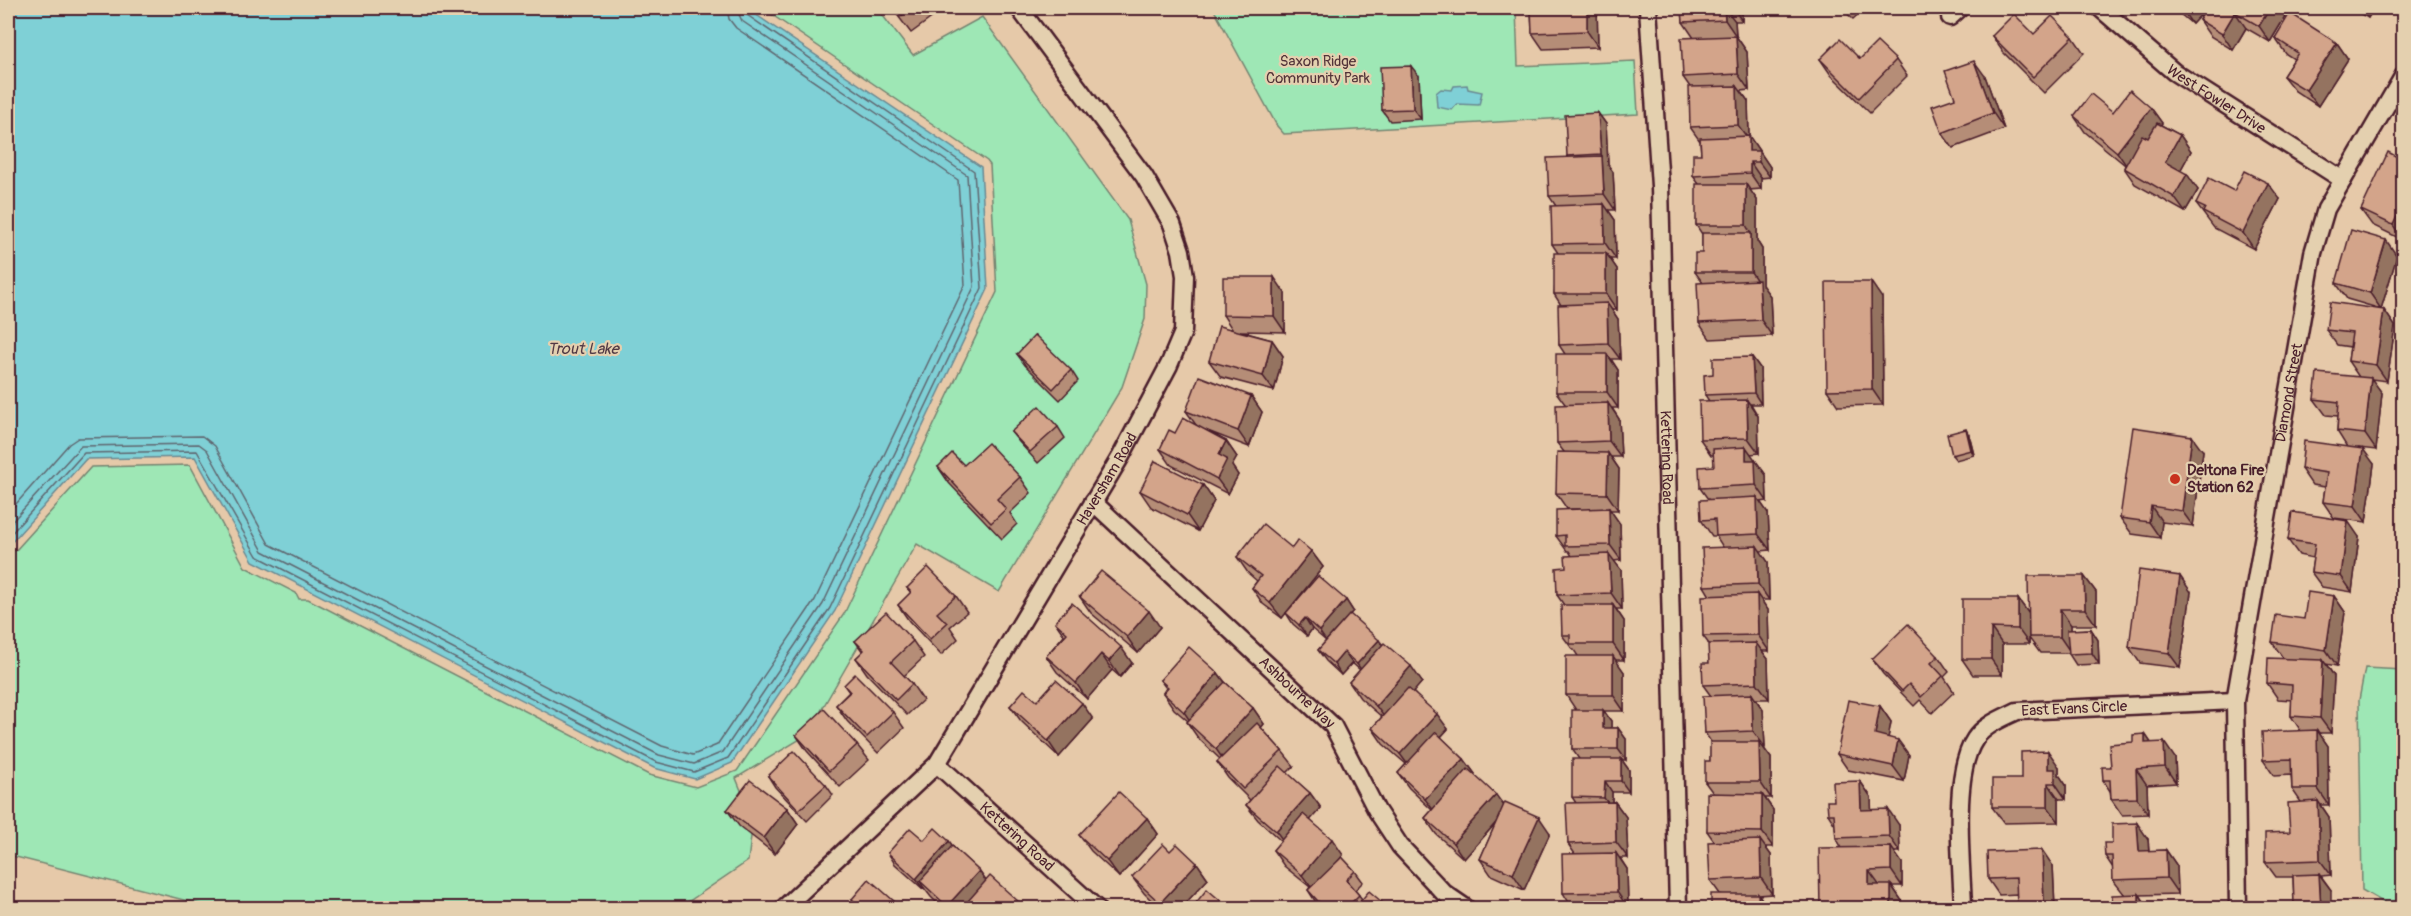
<svg xmlns="http://www.w3.org/2000/svg" width="2411" height="916" font-family="Pangolin,sans-serif">
<style>
.green{fill:#9ee7b5;stroke:#748370;stroke-width:1.5}
.water{fill:#7fd0d6;stroke:#6a8992;stroke-width:1.5}
.lines{fill:none;stroke-linecap:round;stroke-linejoin:round}
.shore{stroke:#5f666f;stroke-width:1.5}
.minor-casing{stroke:#4a1f2b;stroke-width:21}
.minor{stroke:#e4d0af;stroke-width:16}
.wall{fill:#b58d77;stroke:#4a1f2b;stroke-width:1.5}
.shaded-wall{fill:#947361;stroke:#4a1f2b;stroke-width:1.5}
.building{fill:#d3a48a;stroke:#4a1f2b;stroke-width:1.5}
.poi-dot{fill:#c8321e;stroke:#e4d0af;stroke-width:2}
.labels{text-anchor:middle;stroke-width:4.5;stroke-linejoin:round;paint-order:stroke}
.park-label{font-size:15px;fill:#523339;stroke:#e4d0af}
.street-label{font-size:15px;fill:#4a1f2b;stroke:#e4d0af}
.poi-label{font-size:15px;font-weight:bold;fill:#4a1f2b;stroke:#e4d0af;text-anchor:start}
.water-label{font-size:16px;font-style:italic;fill:#523a45;stroke:#e4d0af}
</style>
<rect width="100%" height="100%" fill="#e6c9a9"/>
<filter id="ink" filterUnits="userSpaceOnUse"><feTurbulence type="fractalNoise" baseFrequency=".0167" numOctaves="2"/><feDisplacementMap in="SourceGraphic" scale="12" xChannelSelector="R" yChannelSelector="G"/><feConvolveMatrix kernelMatrix="1 2 1 2 8 2 1 2 1" color-interpolation-filters="sRGB"/></filter>
<g filter="url(#ink)">
<g class="green">
<polygon points="762,8 877,8 913,55 982,17 1128,220 1146,284 1145,319 1122,387 999,592 917,544 807,735 736,778 753,820 748,861 679,908 215,908 8,855 8,551 16,550 91,467 190,465 245,567 296,593 299,599 308,599 649,775 696,787 737,771 844,614 997,292 990,165 987,161"/>
<polygon points="1213,8 1516,8 1518,66 1635,61 1638,114 1284,134 1277,126"/>
<polygon points="2365,668 2403,670 2403,908 2393,908 2362,890 2359,700"/>
</g>
<g class="water">
<polygon points="8,8 746,8 981,167 988,289 835,611 732,763 695,779 654,768 253,561 195,457 86,459 11,543 8,542"/>
<polygon points="1467,85 1468,89 1482,92 1479,105 1457,104 1452,110 1437,107 1436,93 1441,89 1452,90 1454,86"/>
</g>
<g class="lines">
<g class="shore">
<polyline points="8,513 69,444 78,438 202,436 215,446 269,544 662,746 693,755 717,745 815,600 965,285 958,180 736,28 729,19 727,8"/>
<polyline points="8,526 81,446 199,444 207,450 263,551 659,755 694,764 723,752 823,604 974,287 967,175 742,21 736,8"/>
<polyline points="8,537 84,453 197,451 257,556 656,762 694,772 728,758 830,608 982,288 974,171 747,15 743,8"/>
</g>
<defs>
<g id="minor">
<path id="s1" d="M1648 8 1660 186 1678 908"/>
<path id="s2" d="M2100 8 2174 72 2343 180"/>
<polyline points="1950,17 1960,8"/>
<path id="s3" d="M1093 502 1333 726 1377 811 1400 846 1444 893 1466 908"/>
<path id="s4" d="M937 764 1096 908"/>
<path id="s5" d="M784 908 937 764 1121 456 1169 365 1183 332 1185 276 1181 251 1172 224 1144 176 1019 8"/>
<path id="s6" d="M1963 908C1962 866 1951 774 1975 739 1984 725 2003 718 2017 711L2235 701"/>
<path id="s7" d="M2238 908 2235 701 2313 253 2326 209 2404 75"/>
</g>
</defs>
<use href="#minor" class="minor-casing"/>
<use href="#minor" class="minor"/>
</g>
<g class="wall">
<polygon points="892,8 945,8 911,33"/>
<polygon points="1531,8 1597,8 1598,47 1543,49 1532,33"/>
<polygon points="1682,8 1742,8 1742,21 1735,21 1736,36 1747,52 1749,90 1741,91 1748,101 1749,136 1770,167 1770,177 1761,178 1761,189 1750,190 1757,200 1757,241 1762,249 1762,285 1770,296 1772,336 1710,339 1699,323 1703,283 1695,272 1702,253 1702,234 1696,225 1699,184 1693,176 1701,154 1700,141 1690,127 1690,87 1683,77 1694,38 1683,22"/>
<polygon points="1841,8 1865,8 1853,19"/>
<polygon points="2173,8 2278,8 2285,17 2270,42 2246,28 2233,50 2210,36 2199,20 2206,8 2192,24"/>
<polygon points="2350,8 2374,8 2368,18"/>
<polygon points="2034,34 2073,37 2084,53 2044,93 2003,52 1992,36"/>
<polygon points="2275,38 2337,43 2348,59 2318,106 2295,91 2283,76 2294,59 2286,54"/>
<polygon points="1820,59 1896,60 1907,76 1870,113 1831,75"/>
<polygon points="1419,76 1421,119 1390,121 1382,110"/>
<polygon points="1985,76 2004,129 1953,148 1942,133 1955,98"/>
<polygon points="2151,108 2162,123 2161,125 2180,135 2191,151 2180,171 2198,190 2185,212 2135,184 2124,168 2125,165 2085,132 2074,116"/>
<polygon points="1598,113 1606,124 1608,165 1613,172 1615,210 1608,210 1615,220 1616,259 1610,259 1617,269 1617,310 1612,310 1618,319 1620,359 1611,359 1618,370 1618,408 1612,408 1619,419 1621,457 1611,457 1619,469 1618,510 1610,510 1620,524 1621,560 1614,561 1621,570 1622,609 1616,609 1624,621 1624,660 1615,660 1624,672 1624,711 1604,711 1611,721 1611,728 1618,728 1626,739 1626,760 1622,760 1629,770 1629,792 1612,792 1612,802 1615,802 1626,817 1628,858 1620,858 1627,869 1628,908 1573,909 1563,893 1575,854 1568,844 1576,803 1572,797 1579,759 1572,749 1576,710 1566,695 1578,656 1574,650 1573,650 1562,635 1564,605 1557,595 1566,567 1572,556 1569,551 1567,551 1556,536 1579,509 1567,509 1556,493 1564,452 1557,443 1565,404 1556,392 1565,354 1559,345 1561,305 1554,294 1558,253 1552,244 1556,206 1549,196 1568,157 1567,156"/>
<polygon points="2403,160 2403,240 2372,225 2361,210"/>
<polygon points="2234,191 2280,199 2254,249 2214,228 2196,204"/>
<polygon points="2397,256 2381,309 2347,299 2336,283"/>
<polygon points="1285,293 1285,332 1240,331 1272,340 1283,356 1274,391 1221,377 1209,361 1232,329 1223,315"/>
<polygon points="1882,298 1883,405 1838,406 1827,390"/>
<polygon points="2384,310 2395,326 2387,381 2371,379 2382,393 2376,450 2359,448 2374,464 2366,522 2334,518 2323,502 2325,487 2312,485 2301,469 2347,447 2337,431 2338,416 2326,415 2314,399 2359,377 2348,361 2350,347 2337,345 2326,330"/>
<polygon points="1017,354 1071,370 1078,381 1060,400 1025,365"/>
<polygon points="1752,357 1760,368 1761,404 1751,404 1758,416 1759,453 1750,454 1766,475 1767,501 1760,502 1768,513 1770,550 1760,551 1768,562 1769,600 1761,600 1768,610 1769,651 1762,651 1768,659 1769,699 1756,699 1763,710 1765,747 1763,747 1771,758 1771,798 1765,798 1773,810 1773,847 1765,847 1771,855 1772,894 1759,895 1766,905 1720,894 1710,880 1714,841 1707,831 1713,793 1705,782 1710,761 1711,742 1705,733 1711,696 1703,685 1709,663 1709,644 1703,636 1710,596 1704,586 1723,547 1716,536 1712,536 1701,520 1708,499 1700,488 1714,466 1714,455 1711,455 1700,439 1709,401 1705,395 1713,374"/>
<polygon points="1251,396 1262,412 1249,447 1205,430 1226,441 1237,457 1232,466 1238,475 1228,494 1171,465 1160,449 1175,433 1196,425 1186,411"/>
<polygon points="1058,427 1065,438 1038,463 1019,442 1011,432"/>
<polygon points="1969,435 1974,455 1956,460 1952,455"/>
<polygon points="2203,451 2193,526 2162,522 2160,538 2132,534 2120,518"/>
<polygon points="964,465 1020,477 1031,493 1010,513 1017,524 1002,539 949,483 938,467"/>
<polygon points="1203,485 1214,501 1198,531 1151,507 1140,491"/>
<polygon points="2359,537 2352,592 2322,587 2311,572 2313,558 2299,555 2288,540"/>
<polygon points="1292,548 1311,551 1323,567 1282,618 1263,604 1252,588 1257,581 1248,573 1237,557"/>
<polygon points="2084,576 2096,592 2096,625 2071,625 2071,630 2091,629 2098,640 2099,664 2076,665 2069,654 2068,653 2040,653 2029,638 2029,644 2002,644 2002,675 1973,675 1962,659 2018,599 2029,614"/>
<polygon points="907,588 956,596 967,612 950,627 958,639 941,655 909,621 898,605 911,593"/>
<polygon points="2191,592 2180,668 2140,663 2129,647"/>
<polygon points="2334,596 2345,612 2337,666 2326,664 2334,676 2331,733 2319,733 2328,746 2329,805 2321,805 2329,817 2331,875 2321,876 2331,890 2294,904 2293,877 2276,877 2265,862 2290,832 2301,802 2292,789 2291,775 2274,776 2263,760 2301,731 2291,716 2292,700 2278,699 2267,683 2283,658 2272,642"/>
<polygon points="1080,597 1160,627 1138,653 1091,613"/>
<polygon points="1346,600 1353,611 1339,627 1382,644 1422,682 1413,692 1448,729 1441,737 1464,759 1475,774 1474,775 1504,805 1550,833 1524,890 1491,875 1480,859 1496,823 1464,859 1436,834 1425,818 1432,810 1409,788 1398,773 1406,764 1383,744 1372,728 1382,717 1360,698 1349,682 1360,670 1352,663 1341,675 1326,661 1318,650 1326,641 1312,629 1307,636 1293,624 1286,613"/>
<polygon points="1055,622 1132,663 1120,677 1112,670 1087,699 1057,672 1046,656 1064,635"/>
<polygon points="855,641 913,641 924,657 904,676 912,684 923,700 907,715 867,674 856,658 863,652"/>
<polygon points="1938,656 1949,672 1944,677 1954,692 1932,713 1920,700 1914,706 1883,674 1872,659"/>
<polygon points="1218,673 1225,682 1253,708 1264,724 1261,728 1282,751 1294,766 1287,773 1310,793 1321,808 1310,820 1343,855 1342,857 1355,871 1363,882 1355,890 1362,899 1390,909 1323,909 1315,901 1308,890 1310,887 1284,866 1273,850 1281,841 1258,820 1246,805 1250,800 1228,778 1217,762 1220,759 1198,738 1187,722 1188,721 1174,709 1163,693 1166,688 1160,680"/>
<polygon points="844,685 893,712 904,728 878,753 847,721 836,705 849,692"/>
<polygon points="1037,701 1093,719 1059,757 1021,721 1010,706"/>
<polygon points="1880,706 1891,722 1888,737 1909,755 1904,781 1848,770 1837,754"/>
<polygon points="2145,734 2151,743 2175,758 2176,783 2147,785 2148,814 2122,815 2111,799 2110,791 2103,780 2111,767 2133,742"/>
<polygon points="796,735 857,745 869,760 840,787 807,751"/>
<polygon points="2059,767 2059,775 2066,785 2066,799 2059,799 2059,822 2004,823 1992,807 2021,779"/>
<polygon points="768,776 826,785 833,795 807,821 775,787"/>
<polygon points="1860,781 1871,797 1871,810 1899,825 1900,852 1894,852 1902,863 1902,886 1892,886 1902,901 1902,909 1820,909 1842,848 1836,838 1835,825 1828,814 1834,801"/>
<polygon points="787,808 798,824 775,854 739,826 727,810"/>
<polygon points="1147,818 1158,834 1119,877 1091,851 1079,835"/>
<polygon points="2148,839 2149,851 2166,850 2177,866 2178,894 2140,895 2149,909 2124,894 2113,880 2113,868 2105,856 2112,843"/>
<polygon points="924,840 949,841 954,848 979,871 986,881 1024,909 943,909 931,897 924,888 923,889 895,864 888,853"/>
<polygon points="1170,851 1197,863 1208,879 1180,909 1160,909 1144,893 1132,877"/>
<polygon points="2053,866 2055,909 2019,909 2017,906 2017,894 1999,895 1988,879"/>
<polygon points="852,899 903,909 858,909"/>
</g>
<g class="shaded-wall">
<polygon points="1587,8 1597,8 1598,47 1587,31"/>
<polygon points="1724,8 1725,8 1735,21 1736,36 1725,20"/>
<polygon points="1733,8 1742,8 1742,21"/>
<polygon points="2181,8 2207,8 2192,24"/>
<polygon points="2270,8 2278,8 2285,17 2270,42 2259,26"/>
<polygon points="2360,8 2374,8 2368,18"/>
<polygon points="2235,12 2246,28 2233,50 2222,34"/>
<polygon points="1736,36 1747,52 1749,90 1738,74"/>
<polygon points="2337,43 2348,59 2318,106 2306,90"/>
<polygon points="1974,61 1985,76 2004,129 1993,113"/>
<polygon points="1411,66 1419,76 1421,119 1413,109"/>
<polygon points="1737,86 1748,101 1749,136 1770,167 1770,177 1759,162 1749,151 1749,140 1738,125"/>
<polygon points="2151,108 2162,123 2128,168 2117,152"/>
<polygon points="1598,113 1606,124 1608,165 1613,172 1615,210 1604,194 1602,156 1601,154"/>
<polygon points="2180,135 2191,151 2176,178 2165,162"/>
<polygon points="1750,162 1761,178 1761,189 1750,173"/>
<polygon points="2187,174 2198,190 2185,212 2174,197"/>
<polygon points="2268,183 2280,199 2254,249 2243,233"/>
<polygon points="1746,184 1757,200 1757,241 1762,249 1762,285 1770,296 1772,336 1761,320 1759,284 1751,272 1751,234 1746,225"/>
<polygon points="1604,204 1615,220 1616,259 1605,243"/>
<polygon points="2398,214 2403,223 2403,240 2393,225"/>
<polygon points="2386,240 2397,256 2381,309 2370,293"/>
<polygon points="1606,253 1617,269 1617,310 1606,294"/>
<polygon points="1274,277 1285,293 1285,332 1274,316"/>
<polygon points="1871,282 1882,298 1883,405 1872,389"/>
<polygon points="1607,303 1618,319 1620,359 1608,343"/>
<polygon points="2384,310 2395,326 2387,381 2376,365"/>
<polygon points="1272,340 1283,356 1274,391 1263,376"/>
<polygon points="1607,354 1618,370 1618,408 1607,392"/>
<polygon points="1752,357 1760,368 1761,404 1754,393"/>
<polygon points="2371,378 2382,393 2376,450 2365,434"/>
<polygon points="1251,396 1262,412 1249,447 1238,431"/>
<polygon points="1747,400 1758,416 1759,453 1748,438"/>
<polygon points="1608,403 1619,419 1621,457 1609,441"/>
<polygon points="1966,429 1969,435 1974,455 1971,450"/>
<polygon points="2192,436 2203,451 2193,526 2182,511"/>
<polygon points="1226,441 1237,457 1232,466 1238,475 1228,494 1217,479 1219,455"/>
<polygon points="1746,447 1766,475 1767,501 1756,485 1746,460"/>
<polygon points="2363,449 2374,464 2366,522 2355,506"/>
<polygon points="1608,453 1619,469 1618,510 1607,494"/>
<polygon points="1203,485 1214,501 1198,531 1187,515"/>
<polygon points="1757,497 1768,513 1770,550 1758,534"/>
<polygon points="2151,506 2162,522 2160,538 2149,522"/>
<polygon points="1609,508 1620,524 1621,560 1610,545"/>
<polygon points="2348,521 2359,537 2352,592 2341,576"/>
<polygon points="1757,546 1768,562 1769,600 1758,584"/>
<polygon points="1311,551 1323,567 1282,618 1270,603"/>
<polygon points="1609,554 1621,570 1622,609 1611,593"/>
<polygon points="2084,576 2096,592 2096,625 2085,609"/>
<polygon points="2180,576 2191,592 2180,668 2169,653"/>
<polygon points="1757,594 1768,610 1769,651 1758,635"/>
<polygon points="2334,596 2345,612 2337,666 2326,650"/>
<polygon points="2018,599 2029,614 2029,644 2018,629"/>
<polygon points="1346,600 1353,611 1326,641 1319,631"/>
<polygon points="1613,605 1624,621 1624,660 1613,644"/>
<polygon points="2060,609 2071,625 2071,653 2060,637"/>
<polygon points="1149,611 1160,627 1138,653 1127,637"/>
<polygon points="1305,618 1312,629 1307,636 1299,625"/>
<polygon points="1991,628 2002,644 2002,675 1991,659"/>
<polygon points="2091,629 2098,640 2099,664 2092,653"/>
<polygon points="1379,640 1387,651 1365,675 1357,664"/>
<polygon points="1756,643 1768,659 1769,699 1757,683"/>
<polygon points="1121,647 1132,663 1120,677 1109,661"/>
<polygon points="1344,652 1352,663 1341,675 1334,664"/>
<polygon points="1101,654 1112,670 1087,699 1076,683"/>
<polygon points="1613,656 1624,672 1624,711 1613,695"/>
<polygon points="2323,660 2334,676 2331,733 2320,718"/>
<polygon points="1411,666 1422,682 1388,722 1376,706"/>
<polygon points="1218,673 1229,688 1195,728 1184,712"/>
<polygon points="1752,694 1763,710 1765,747 1753,731"/>
<polygon points="1082,703 1093,719 1059,757 1048,741"/>
<polygon points="1880,706 1891,722 1886,750 1875,734"/>
<polygon points="1253,708 1264,724 1227,765 1216,749"/>
<polygon points="1603,710 1611,721 1611,739 1603,728"/>
<polygon points="1437,714 1448,729 1411,769 1400,754"/>
<polygon points="1618,728 1626,739 1626,760 1618,749"/>
<polygon points="2317,730 2328,746 2329,805 2318,789"/>
<polygon points="2145,734 2156,750 2145,743"/>
<polygon points="1898,740 1909,755 1904,781 1893,766"/>
<polygon points="1759,742 1771,758 1771,798 1760,782"/>
<polygon points="2164,742 2175,758 2176,783 2165,767"/>
<polygon points="2048,751 2059,767 2059,775 2066,785 2066,799 2055,783 2048,769"/>
<polygon points="1464,759 1475,774 1437,815 1425,799"/>
<polygon points="1621,759 1629,770 1629,792 1621,781"/>
<polygon points="2136,769 2147,785 2148,814 2137,798"/>
<polygon points="1605,781 1612,792 1612,808 1604,798"/>
<polygon points="1860,781 1871,797 1872,826 1861,810"/>
<polygon points="2048,783 2059,799 2059,822 2048,807"/>
<polygon points="1310,793 1321,808 1287,846 1276,831"/>
<polygon points="1762,794 1773,810 1773,847 1762,832"/>
<polygon points="1496,795 1507,810 1464,859 1453,843"/>
<polygon points="2318,801 2329,817 2331,875 2320,860"/>
<polygon points="1615,802 1626,817 1628,858 1616,842"/>
<polygon points="787,808 798,824 775,854 764,838"/>
<polygon points="1888,809 1899,825 1900,852 1889,836"/>
<polygon points="1539,817 1550,833 1524,890 1513,874"/>
<polygon points="1147,818 1158,834 1119,877 1107,861"/>
<polygon points="2137,823 2148,839 2150,867 2139,851"/>
<polygon points="1332,839 1343,855 1314,891 1302,875"/>
<polygon points="1760,840 1771,855 1772,894 1761,878"/>
<polygon points="949,841 957,852 920,881 924,888 923,889 916,879"/>
<polygon points="1891,847 1902,863 1902,886 1891,870"/>
<polygon points="2042,850 2053,866 2055,909 2047,909 2044,905"/>
<polygon points="2166,850 2177,866 2178,894 2167,878"/>
<polygon points="1616,853 1627,869 1628,908 1617,892"/>
<polygon points="1197,863 1208,879 1180,909 1164,909 1160,903"/>
<polygon points="979,871 990,887 970,909 948,909 947,906"/>
<polygon points="1869,871 1880,886 1869,885"/>
<polygon points="2319,874 2331,890 2331,909 2321,909"/>
<polygon points="1891,885 1902,901 1902,909 1891,909"/>
<polygon points="1758,894 1766,905 1766,909 1759,909"/>
<polygon points="2139,894 2149,909 2139,909"/>
<polygon points="1019,902 1024,909 1013,909"/>
</g>
<g class="building">
<polygon points="893,8 912,8 900,17"/>
<polygon points="1531,8 1587,8 1587,31 1532,33"/>
<polygon points="1682,8 1724,8 1725,20 1683,22"/>
<polygon points="2207,8 2270,8 2259,26 2235,12 2222,34 2199,20"/>
<polygon points="2290,13 2337,43 2306,90 2283,76 2298,53 2275,38"/>
<polygon points="2014,14 2034,34 2052,16 2073,37 2033,77 1992,36"/>
<polygon points="1736,36 1738,74 1683,77 1681,38"/>
<polygon points="1840,39 1860,59 1877,42 1896,60 1859,98 1820,59"/>
<polygon points="1974,61 1993,113 1942,133 1932,106 1955,98 1945,71"/>
<polygon points="1411,66 1413,109 1382,110 1380,67"/>
<polygon points="1737,86 1738,125 1690,127 1689,87"/>
<polygon points="2130,90 2151,108 2117,152 2074,116 2091,94 2113,112"/>
<polygon points="1598,113 1601,154 1567,156 1565,115"/>
<polygon points="2157,123 2180,135 2165,162 2187,174 2174,197 2124,168 2142,135 2148,138"/>
<polygon points="1749,136 1749,151 1759,151 1759,162 1750,162 1750,173 1693,176 1693,154 1701,154 1700,138"/>
<polygon points="2388,152 2403,160 2403,217 2398,214 2393,225 2361,210"/>
<polygon points="1602,156 1604,194 1549,196 1547,158"/>
<polygon points="2244,171 2268,183 2243,233 2203,212 2205,208 2196,204 2209,178 2234,191"/>
<rect x="1696" y="184" width="50" height="41"/>
<polygon points="1604,204 1605,243 1552,244 1551,206"/>
<polygon points="2351,230 2386,240 2370,293 2336,283"/>
<polygon points="1702,233 1751,233 1751,272 1695,272 1695,253 1702,253"/>
<rect x="1554" y="253" width="52" height="41"/>
<polygon points="1223,277 1274,277 1274,316 1223,315"/>
<polygon points="1759,280 1761,320 1699,323 1697,283"/>
<polygon points="1826,282 1871,282 1872,389 1827,390"/>
<polygon points="2330,302 2384,310 2376,365 2348,361 2352,333 2326,330"/>
<polygon points="1607,303 1608,343 1559,345 1558,305"/>
<polygon points="1219,326 1272,340 1263,376 1209,361"/>
<polygon points="1035,335 1071,370 1053,389 1017,354"/>
<rect x="1556" y="354" width="51" height="38"/>
<polygon points="1752,357 1754,393 1705,395 1704,375 1713,374 1713,358"/>
<polygon points="2317,373 2371,378 2365,434 2337,431 2339,402 2314,399"/>
<polygon points="1199,376 1251,396 1238,431 1186,411"/>
<polygon points="1747,400 1748,438 1700,439 1699,401"/>
<polygon points="1608,403 1609,441 1557,443 1556,405"/>
<polygon points="1039,406 1058,427 1030,452 1011,432"/>
<polygon points="1183,418 1226,441 1219,455 1227,459 1217,479 1160,449 1169,430 1175,433"/>
<polygon points="2133,427 2192,436 2182,511 2151,506 2149,522 2120,518"/>
<polygon points="1966,429 1971,450 1952,455 1947,434"/>
<polygon points="2304,441 2363,449 2355,506 2323,502 2327,473 2301,469"/>
<polygon points="988,443 1020,477 997,499 1006,509 991,523 938,467 952,453 964,465"/>
<polygon points="1746,447 1746,460 1755,460 1756,485 1700,488 1699,467 1714,466 1713,449"/>
<polygon points="1557,452 1608,453 1607,494 1556,493"/>
<polygon points="1155,461 1203,485 1187,515 1140,491"/>
<polygon points="1757,497 1758,534 1716,536 1715,519 1701,520 1700,500"/>
<polygon points="1609,508 1610,545 1565,546 1565,535 1556,536 1556,510"/>
<polygon points="2292,512 2348,521 2341,576 2311,572 2315,544 2288,540"/>
<polygon points="1263,524 1292,548 1298,540 1311,551 1270,603 1252,588 1261,576 1237,557"/>
<polygon points="1757,546 1758,584 1704,586 1702,548"/>
<polygon points="1609,554 1611,593 1557,595 1556,568 1566,567 1565,556"/>
<polygon points="928,567 956,596 937,613 947,623 930,639 898,605 911,592 907,588"/>
<polygon points="2139,570 2180,576 2169,653 2129,647"/>
<polygon points="1101,571 1149,611 1127,637 1080,597"/>
<polygon points="1318,576 1346,600 1319,631 1305,618 1299,625 1286,613"/>
<polygon points="2028,576 2084,576 2085,609 2060,609 2060,637 2029,637"/>
<polygon points="2308,592 2334,596 2326,650 2272,642 2276,615 2304,619"/>
<polygon points="1757,594 1758,635 1703,636 1702,596"/>
<polygon points="1962,599 2018,599 2018,629 1991,628 1991,659 1962,659"/>
<polygon points="1072,603 1121,647 1109,661 1101,654 1076,683 1046,656 1067,633 1055,622"/>
<polygon points="1561,605 1613,605 1613,644 1570,644 1570,635 1562,635"/>
<polygon points="886,612 913,641 891,662 912,684 896,700 856,658 864,650 855,641"/>
<polygon points="1350,614 1379,640 1357,664 1344,652 1334,664 1318,650"/>
<polygon points="1908,624 1938,656 1931,663 1943,676 1921,697 1909,684 1902,691 1872,659"/>
<polygon points="2091,629 2092,653 2069,654 2067,630"/>
<polygon points="1384,643 1411,666 1376,706 1349,682"/>
<polygon points="1756,643 1757,683 1703,685 1702,663 1709,663 1708,644"/>
<polygon points="1189,647 1218,673 1184,712 1163,693 1168,687 1160,680"/>
<rect x="1566" y="656" width="47" height="39"/>
<polygon points="2268,658 2323,660 2320,718 2291,716 2292,685 2267,683"/>
<polygon points="855,674 893,712 867,737 836,705 850,692 844,685"/>
<polygon points="1056,680 1082,703 1048,741 1010,706 1024,690 1037,701"/>
<polygon points="1225,682 1253,708 1216,749 1187,722"/>
<polygon points="1408,688 1437,714 1400,754 1372,728"/>
<polygon points="1752,694 1753,731 1705,733 1703,696"/>
<polygon points="1848,700 1880,706 1875,734 1898,740 1893,766 1837,754"/>
<polygon points="824,709 857,745 829,771 796,735"/>
<polygon points="1572,710 1603,710 1603,728 1618,728 1618,749 1572,749"/>
<polygon points="1257,723 1282,751 1243,789 1217,762"/>
<polygon points="2317,730 2318,789 2292,789 2291,759 2263,760 2262,732"/>
<polygon points="1436,732 1464,759 1425,799 1398,773"/>
<polygon points="2145,734 2145,743 2164,742 2165,767 2136,769 2137,798 2111,799 2110,780 2103,780 2102,767 2111,767 2109,744 2133,742 2133,735"/>
<polygon points="1710,742 1759,742 1760,782 1705,782 1705,761 1710,761"/>
<polygon points="794,751 826,785 799,810 768,776"/>
<polygon points="2048,751 2048,769 2055,769 2055,783 2048,783 2048,807 1992,807 1992,779 2021,779 2021,752"/>
<polygon points="1572,759 1621,759 1621,781 1605,781 1604,798 1572,797"/>
<polygon points="1280,766 1310,793 1276,831 1246,805"/>
<polygon points="1468,769 1496,795 1453,843 1425,818"/>
<polygon points="750,780 787,808 764,838 727,810"/>
<polygon points="1860,781 1861,810 1888,809 1889,836 1836,838 1834,814 1828,814 1827,801 1834,801 1833,782"/>
<polygon points="1119,792 1147,818 1107,861 1079,835"/>
<polygon points="1707,793 1762,794 1762,832 1707,831"/>
<polygon points="2318,801 2320,860 2265,862 2265,833 2290,832 2288,803"/>
<polygon points="1505,802 1539,817 1513,874 1480,859"/>
<polygon points="1615,802 1616,842 1568,844 1566,803"/>
<polygon points="1303,814 1332,839 1302,875 1273,850"/>
<polygon points="2137,823 2139,851 2166,850 2167,878 2113,880 2112,856 2105,856 2104,843 2112,843 2112,824"/>
<polygon points="910,828 924,840 935,828 949,841 916,879 888,853"/>
<polygon points="1760,840 1761,878 1710,880 1708,842"/>
<polygon points="1163,844 1170,851 1177,844 1197,863 1160,903 1132,877"/>
<polygon points="952,846 979,871 947,906 920,881"/>
<polygon points="1891,847 1891,870 1869,871 1869,885 1891,885 1891,909 1820,909 1819,848"/>
<polygon points="2042,850 2044,905 2017,906 2016,878 1988,879 1987,852"/>
<polygon points="1616,853 1617,892 1563,893 1562,854"/>
<polygon points="1342,857 1355,871 1346,880 1359,895 1345,909 1325,909 1308,890"/>
<polygon points="2319,874 2321,909 2270,909 2269,905 2294,904 2293,875"/>
<polygon points="990,876 1019,902 1013,909 961,909"/>
<polygon points="869,879 903,909 862,909 852,899"/>
<polygon points="1207,889 1230,909 1191,909"/>
<polygon points="1369,891 1390,909 1354,909"/>
<polygon points="1711,894 1758,894 1759,909 1711,909"/>
<polygon points="2139,894 2139,909 2113,909 2112,895"/>
</g>
</g>
<circle class="poi-dot" cx="2175" cy="479" r="6"/>
<g class="labels">
<g class="park-label">
<text x="1318" y="66">Saxon Ridge<tspan x="1318" dy="17">Community Park</tspan></text>
</g>
<g class="street-label">
<text dy="5" stroke="none"><textPath href="#s2" startOffset="148">West Fowler Drive</textPath></text>
<text dy="5" stroke="none"><textPath href="#s7" startOffset="520">Diamond Street</textPath></text>
<text dy="5" stroke="none"><textPath href="#s1" startOffset="450">Kettering Road</textPath></text>
<text dy="5" stroke="none"><textPath href="#s5" startOffset="542">Haversham Road</textPath></text>
<text dy="5" stroke="none"><textPath href="#s3" startOffset="279">Ashbourne Way</textPath></text>
<text dy="5" stroke="none"><textPath href="#s6" startOffset="280">East Evans Circle</textPath></text>
<text dy="5" stroke="none"><textPath href="#s4" startOffset="108">Kettering Road</textPath></text>
</g>
<g class="poi-label">
<text x="2187" y="475">Deltona Fire<tspan x="2187" dy="17">Station 62</tspan></text>
</g>
<g class="water-label">
<text x="583" y="354">Trout Lake</text>
</g>
</g>
<rect width="2411" height="916" fill="none" stroke="#e4d0af" stroke-width="30"/>
<rect x="15" y="15" width="2381" height="886" fill="none" stroke="#4a1f2b" stroke-width="2" filter="url(#ink)"/>
</svg>
